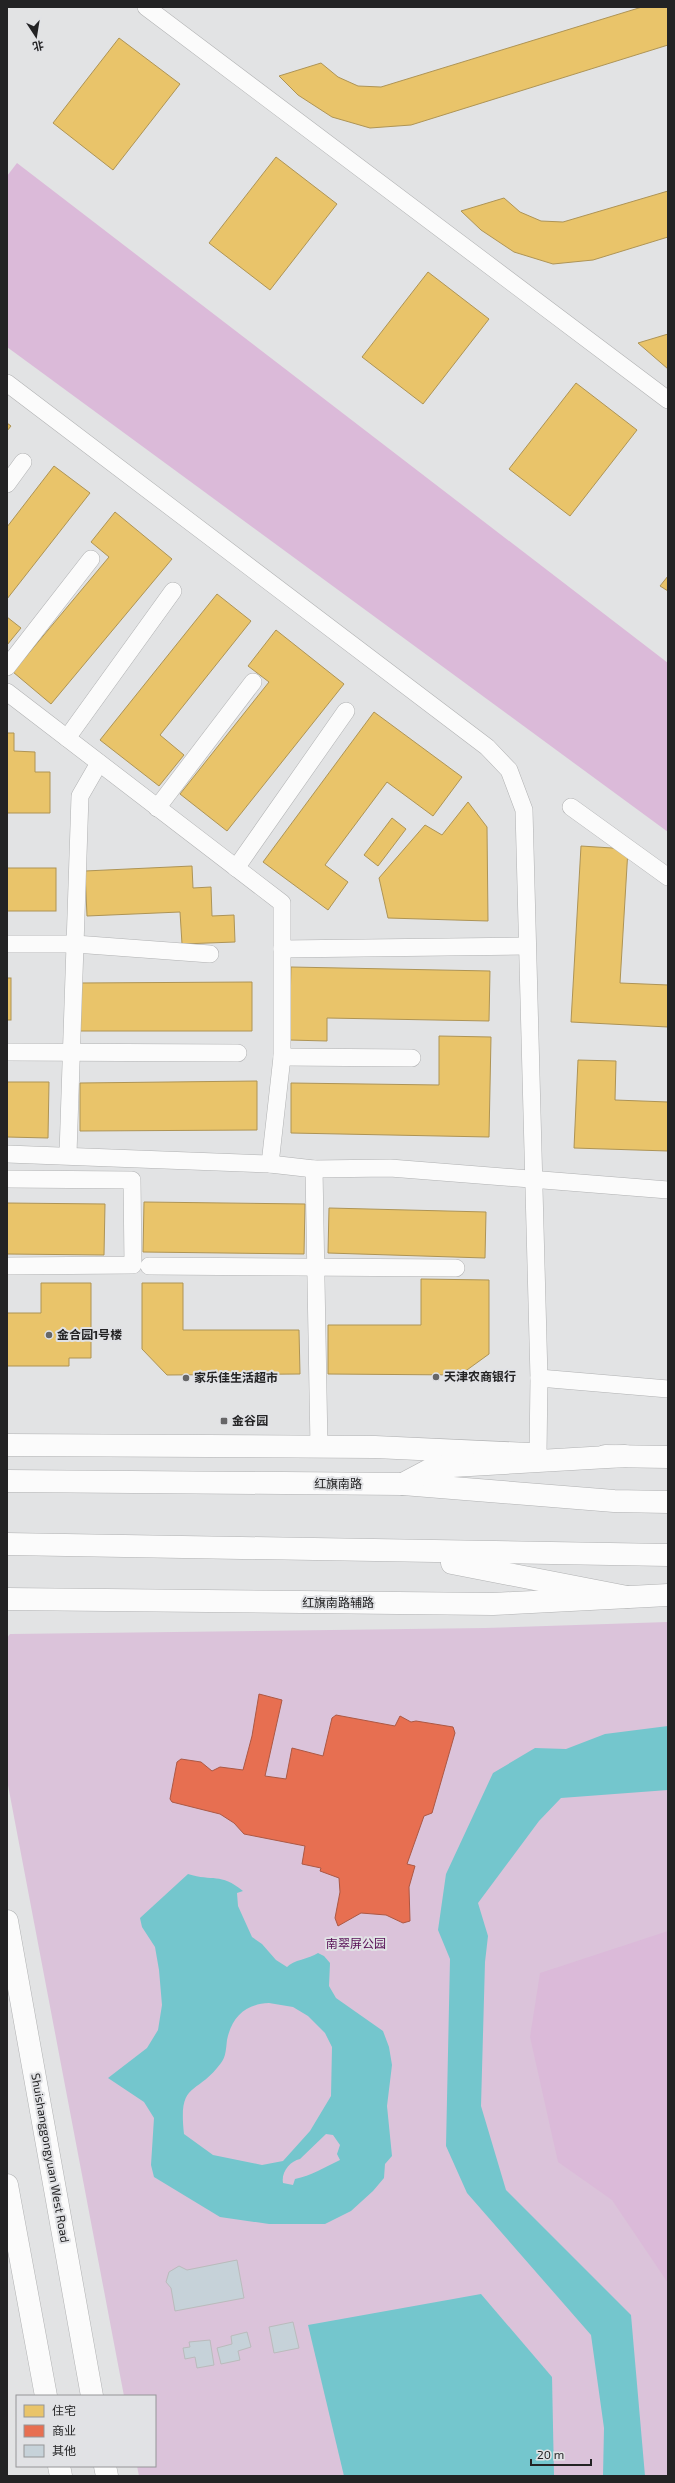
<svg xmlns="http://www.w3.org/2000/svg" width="675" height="2483" font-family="'Exo 2','Noto Sans SC',sans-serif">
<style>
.green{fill:#dbc3da}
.forest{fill:#dbbad9}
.water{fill:#74c6cd;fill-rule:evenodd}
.homes{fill:#e9c46a;stroke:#ae9455}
.shops{fill:#e76f51;stroke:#ac5844}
.building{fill:#c6d2d9;stroke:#babbbc}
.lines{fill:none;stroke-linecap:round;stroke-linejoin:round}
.minor-casing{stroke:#b0b1b2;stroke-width:18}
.secondary-casing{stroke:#b0b1b2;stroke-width:23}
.trunk-casing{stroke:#b0b1b2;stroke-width:23}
.minor{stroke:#fbfbfb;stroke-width:17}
.secondary{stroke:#fbfbfb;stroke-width:22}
.trunk{stroke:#fbfbfb;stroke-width:22}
.poi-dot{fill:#666667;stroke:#e1e2e5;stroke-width:1.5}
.labels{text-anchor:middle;stroke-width:4;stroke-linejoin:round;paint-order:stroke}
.poi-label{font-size:12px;font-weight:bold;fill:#232324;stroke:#e1e2e5;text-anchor:start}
.street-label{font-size:12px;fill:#232324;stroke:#e1e2e5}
.park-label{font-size:12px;fill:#570e55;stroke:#e1e2e5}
</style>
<rect width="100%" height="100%" fill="#e2e3e4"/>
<polygon class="green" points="668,1622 668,2476 139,2476 137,2466 155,2466 155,2396 124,2396 7,1780 7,1638 10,1634 485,1628"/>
<g class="forest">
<polygon points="17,163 668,663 668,832 7,347 7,176"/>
<polygon points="668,1931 668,2283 612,2200 558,2162 530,2037 540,1973"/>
</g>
<g class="water">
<polygon points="668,1726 668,1790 561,1798 539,1821 478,1903 488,1936 485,1962 481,2106 506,2190 631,2315 645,2476 603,2476 604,2428 591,2335 467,2193 446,2146 450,1959 438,1930 446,1874 493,1773 535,1748 566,1749 605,1734"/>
<path d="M188 1874C213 1882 220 1872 243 1891L237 1893 238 1906 252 1937 262 1944 276 1960 287 1967C293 1960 309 1959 318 1953L324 1956 330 1963 329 1986 336 1998 383 2031 389 2047 392 2065 387 2106 392 2156 385 2164 384 2178 373 2191 351 2211 325 2224H269L220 2217 154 2177 151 2165 154 2118 144 2102 108 2078 147 2048 158 2030 162 2005 159 1970 155 1947 142 1927 140 1918ZM269 2003 293 2007 308 2016 325 2033 332 2047 331 2096 310 2131 283 2161 262 2165 213 2155 184 2134C178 2080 196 2097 221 2063 226 2057 226 2048 227 2040 232 2016 246 2004 269 2003ZM326 2134 333 2135 340 2145 337 2154 340 2160C325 2167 311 2176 295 2179L293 2185 283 2183C281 2172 290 2161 300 2159Z"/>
<polygon points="481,2294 552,2377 554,2476 344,2476 308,2325"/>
</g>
<g class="homes">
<polygon points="642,7 668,7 668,45 411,125 370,128 332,117 298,95 279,76 321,63 338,77 358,86 381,87"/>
<polygon points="119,38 180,84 113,170 53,123"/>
<polygon points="276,157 337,204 270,290 209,243"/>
<polygon points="668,191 668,237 593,260 553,264 514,252 481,230 461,211 504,198 520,212 541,221 563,222"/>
<polygon points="428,272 489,319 423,404 362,357"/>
<polygon points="668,334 668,369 638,343"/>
<polygon points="576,383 637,430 570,516 509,469"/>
<polygon points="7,423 11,426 7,431"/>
<polygon points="54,466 90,493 7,599 7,527"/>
<polygon points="115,512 172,559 51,704 13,672 109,557 91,542"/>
<polygon points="668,576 668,591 660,586"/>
<polygon points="217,594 251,621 160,735 184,755 159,786 100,740"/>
<polygon points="7,617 21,628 7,645"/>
<polygon points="276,630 344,684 227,831 180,794 269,682 248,666"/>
<polygon points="374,712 462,777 433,816 387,782 325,865 348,882 328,910 263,862"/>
<polygon points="7,733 14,733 14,751 35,752 35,772 50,772 50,813 7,813"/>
<polygon points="468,802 487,827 488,921 388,918 379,878 425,825 442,835"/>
<polygon points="392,818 406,829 378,866 364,855"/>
<polygon points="581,846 628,849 620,983 668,985 668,1027 571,1022"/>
<polygon points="192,866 193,888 211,887 212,916 234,915 235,942 182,944 180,912 87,916 85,871"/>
<rect x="7" y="868" width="49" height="43"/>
<polygon points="291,967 490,971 489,1021 327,1018 327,1041 289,1040"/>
<rect x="7" y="978" width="4" height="42"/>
<polygon points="252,982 252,1031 80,1031 80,983"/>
<polygon points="439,1036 491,1037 489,1137 291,1133 291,1083 439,1085"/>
<polygon points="578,1060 616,1061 615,1100 668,1102 668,1151 574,1148"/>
<polygon points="257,1081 257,1130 80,1131 80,1083"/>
<polygon points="7,1082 49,1082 48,1138 7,1137"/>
<polygon points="144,1202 305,1204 304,1254 143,1252"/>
<polygon points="7,1203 105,1204 104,1255 7,1254"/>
<polygon points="329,1208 486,1212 485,1258 328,1253"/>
<polygon points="421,1279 489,1280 489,1354 460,1375 328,1374 328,1325 421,1325"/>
<polygon points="41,1283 91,1283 91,1358 69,1358 69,1366 7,1366 7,1313 41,1313"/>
<polygon points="142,1283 183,1283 183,1330 299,1330 300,1374 167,1375 142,1349"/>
</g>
<polygon class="shops" points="259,1694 282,1700 265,1776 286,1779 292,1748 323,1756 332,1718 336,1715 395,1726 400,1716 411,1722 416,1721 453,1727 455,1733 432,1813 424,1816 407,1864 415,1866 409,1887 410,1921 403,1923 386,1915 361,1913 338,1926 335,1918 340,1892 339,1878 320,1871 321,1868 302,1864 305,1846 244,1834 234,1823 220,1814 172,1802 170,1799 177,1762 181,1759 201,1762 212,1771 220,1767 243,1770 252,1736"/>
<g class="building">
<polygon points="237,2260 244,2298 175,2311 171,2288 166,2282 169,2272 179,2266 187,2270"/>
<polygon points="293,2322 299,2348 274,2353 269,2327"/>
<polygon points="247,2332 251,2347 238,2351 240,2360 221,2364 217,2348 232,2344 231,2336"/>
<polygon points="210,2340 214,2365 197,2368 195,2357 185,2359 183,2348 190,2347 189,2342"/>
</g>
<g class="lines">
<defs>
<g id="minor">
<polyline points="146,7 668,400"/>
<polyline points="7,383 487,747 509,770 524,810 539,1378 538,1454"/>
<polyline points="7,484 23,462"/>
<polyline points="7,667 91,559"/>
<polyline points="7,692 282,903 282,1057 270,1164"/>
<polyline points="67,738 173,591"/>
<polyline points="571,807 668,877"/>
<polyline points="157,808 253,682"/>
<polyline points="236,868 346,711"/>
<polyline points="7,944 75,944 210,954"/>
<polyline points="282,949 527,946"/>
<polyline points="7,1052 238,1053"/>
<polyline points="282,1057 412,1058"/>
<polyline points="7,1154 270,1164 314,1169 390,1168 668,1190"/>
<polyline points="68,1154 80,796 99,763"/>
<polyline points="314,1169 319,1447"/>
<polyline points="7,1179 132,1180 133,1265 7,1266"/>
<polyline points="149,1266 456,1268"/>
<polyline points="539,1378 668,1389"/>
</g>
<g id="secondary">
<polyline points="7,1445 375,1447 529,1454"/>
<polyline points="605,1456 668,1457"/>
<polyline points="7,1599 493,1604 668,1595"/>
<polyline points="7,1921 92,2396"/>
<polyline points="7,2185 46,2396"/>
<polyline points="59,2466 61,2476"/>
<polyline points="105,2466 107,2476"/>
</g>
<g id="trunk">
<polyline points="7,1481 403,1484 614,1501 668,1502"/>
<polyline points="403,1484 435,1467 625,1456"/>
<polyline points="7,1544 668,1555"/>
<polyline points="452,1563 627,1597"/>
</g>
</defs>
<use href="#minor" class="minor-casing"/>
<use href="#secondary" class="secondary-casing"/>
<use href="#trunk" class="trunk-casing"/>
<use href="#minor" class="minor"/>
<use href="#secondary" class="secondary"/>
<use href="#trunk" class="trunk"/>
</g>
<g class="poi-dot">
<circle cx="49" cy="1335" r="4"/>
<circle cx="436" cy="1377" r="4"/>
<circle cx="186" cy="1378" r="4"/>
<rect x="220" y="1417" width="8" height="8" rx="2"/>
</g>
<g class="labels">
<g class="poi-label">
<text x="57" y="1339">金合园1号楼</text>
<text x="444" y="1381">天津农商银行</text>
<text x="194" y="1382">家乐佳生活超市</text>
<text x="232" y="1425">金谷园</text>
</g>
<g class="street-label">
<text x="338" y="1488">红旗南路</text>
<text x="338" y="1607">红旗南路辅路</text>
<text transform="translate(50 2158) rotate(80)" y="4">Shuishanggongyuan West Road</text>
</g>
<g class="park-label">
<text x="356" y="1948">南翠屏公园</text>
</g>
</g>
<rect width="675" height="2483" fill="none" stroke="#232324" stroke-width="16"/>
<rect x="16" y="2395" width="140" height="72" fill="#e1e2e5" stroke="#959698"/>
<rect x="24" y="2405" width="20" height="12" fill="#e9c46a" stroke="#959698"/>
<text x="52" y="2415" font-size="12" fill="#232324">住宅</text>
<rect x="24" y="2425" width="20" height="12" fill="#e76f51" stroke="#959698"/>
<text x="52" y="2435" font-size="12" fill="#232324">商业</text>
<rect x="24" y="2445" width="20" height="12" fill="#c6d2d9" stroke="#959698"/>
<text x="52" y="2455" font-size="12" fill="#232324">其他</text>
<g transform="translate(36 36) rotate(168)" stroke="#e1e2e5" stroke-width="3" paint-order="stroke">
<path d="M0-3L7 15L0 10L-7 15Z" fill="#232324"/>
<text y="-6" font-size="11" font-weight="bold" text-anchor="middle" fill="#232324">北</text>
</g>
<path d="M531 2459v6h60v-6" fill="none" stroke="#232324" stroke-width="2"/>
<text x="537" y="2459" font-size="12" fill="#232324" stroke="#e1e2e5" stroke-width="3" paint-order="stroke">20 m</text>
</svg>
